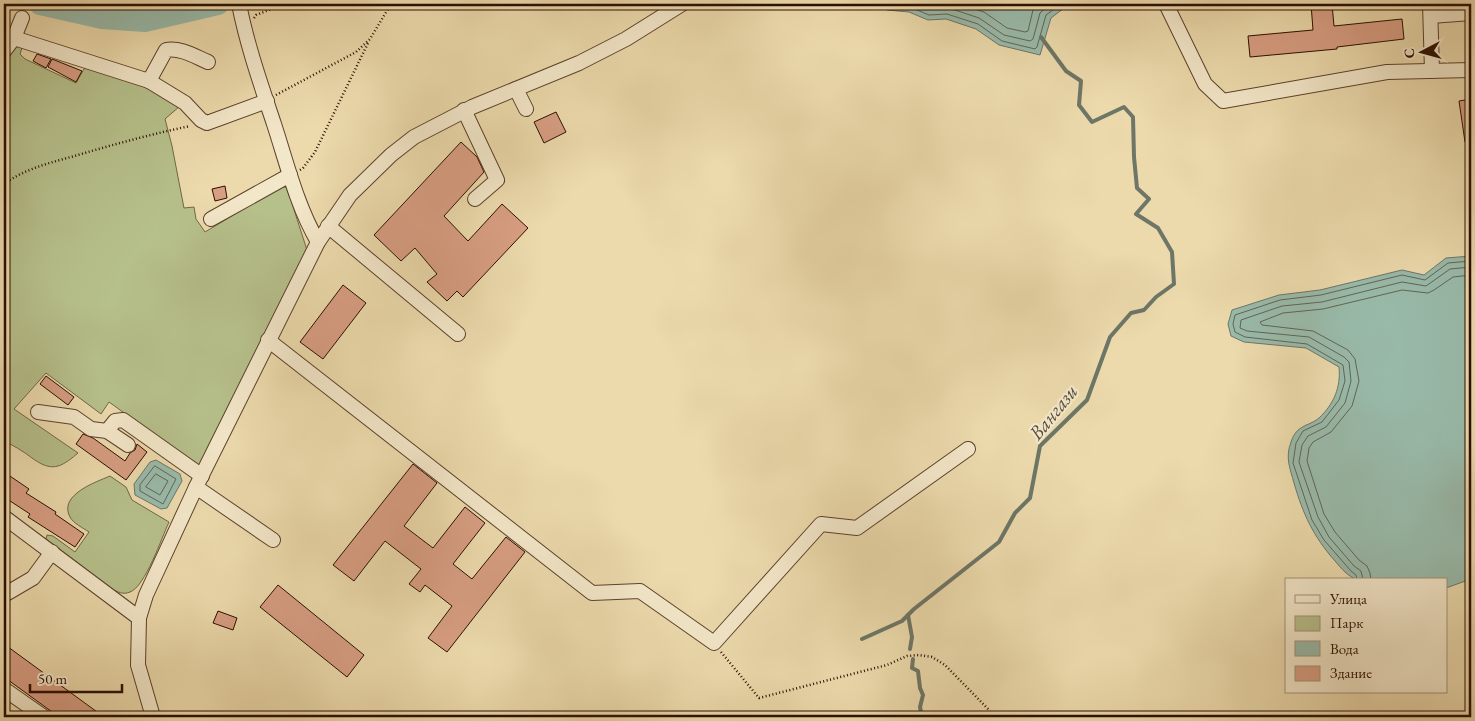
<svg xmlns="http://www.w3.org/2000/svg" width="1475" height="721" font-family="'EB Garamond',serif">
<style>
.green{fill:#b6c08b;stroke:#706746}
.water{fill:#99bbab;stroke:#6d7667}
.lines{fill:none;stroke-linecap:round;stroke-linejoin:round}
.shore{stroke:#626456;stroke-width:1}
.stream{stroke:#6d7667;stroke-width:4}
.river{stroke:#99bbab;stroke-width:22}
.building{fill:#d89e83;stroke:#2b0e00}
.minor-casing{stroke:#5b412b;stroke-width:16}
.path{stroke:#2b0e00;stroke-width:2.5;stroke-dasharray:1 2.5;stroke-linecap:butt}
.minor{stroke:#f3e7c9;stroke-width:14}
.labels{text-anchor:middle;stroke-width:4.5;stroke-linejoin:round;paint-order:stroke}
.water-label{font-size:20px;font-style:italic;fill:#524b3c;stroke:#f3e7c9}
</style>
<rect width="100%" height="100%" fill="#ecdaac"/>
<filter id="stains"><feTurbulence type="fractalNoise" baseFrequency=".004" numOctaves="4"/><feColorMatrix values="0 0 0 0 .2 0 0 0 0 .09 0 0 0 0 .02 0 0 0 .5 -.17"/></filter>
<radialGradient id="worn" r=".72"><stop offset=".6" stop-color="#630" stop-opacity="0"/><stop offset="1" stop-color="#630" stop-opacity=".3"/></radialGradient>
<g class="green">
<path d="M15 44 23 45 20 54 25 59 76 83 84 69 88 67 146 85 180 106 165 119 172 146 184 208 194 207 196 219 205 232 282 186 287 188 307 250 199 467 109 402 101 414 46 373 14 409 78 453C72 458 65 464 58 466 44 470 32 457 22 451 16 447 10 444 4 441V59Z"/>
<path d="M110 476 126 487 132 500 169 522C162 537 145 587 130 592 123 595 118 592 112 589L46 539 47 535 53 536 75 552 89 532C83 528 73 523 70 517 58 495 96 482 110 476Z"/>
</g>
<g class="water">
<polygon points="880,4 1068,4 1068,5 1051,18 1040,55 999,45 976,29 946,19 928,20 909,12 887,10"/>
<path d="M1471 256V579L1446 588V580H1358C1347 576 1342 569 1335 561 1313 536 1303 514 1294 483 1290 468 1285 458 1291 442 1297 424 1308 427 1319 418 1334 404 1341 387 1339 367L1306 348 1244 342 1231 336 1228 324 1232 310 1279 295 1320 290 1402 270 1424 275 1446 258Z"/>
<polygon points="156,460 180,474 182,481 167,508 161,509 135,495 134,484 150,462"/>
</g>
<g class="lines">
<g class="shore">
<polyline points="887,4 890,6 910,7 929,15 947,14 978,24 1002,41 1035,49 1037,47 1046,15 1061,4"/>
<polyline points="918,4 930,9 949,8 979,18 1004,35 1030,41 1033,39 1040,13 1050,4"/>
<polyline points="959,4 984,12 1007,28 1025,32 1028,31 1033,10 1038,4"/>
<polygon points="155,466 176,479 163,504 140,491 140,485"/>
<polygon points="156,474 168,481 160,495 146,487"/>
<polyline points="1357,580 1356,575 1351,571 1324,540 1312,520 1293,463 1296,443 1303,431 1322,422 1339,400 1345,381 1343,365 1307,344 1245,337 1235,332 1233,324 1235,315 1280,300 1321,295 1402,275 1425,280 1448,263 1471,261"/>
<polyline points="1363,580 1361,571 1354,566 1329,537 1318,517 1299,462 1302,445 1308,436 1326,427 1345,403 1351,381 1349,362 1344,357 1309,337 1247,331 1240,328 1241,320 1282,306 1322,302 1402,282 1426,286 1450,269 1471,267"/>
<polyline points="1371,580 1370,573 1367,566 1359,560 1335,532 1324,514 1307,461 1309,448 1313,442 1331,432 1352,406 1359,381 1355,359 1348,350 1313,331 1262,325 1260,322 1283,313 1323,309 1402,290 1428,293 1434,290 1453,277 1471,275"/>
</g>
<g class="stream">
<polyline points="908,615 912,637 910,649"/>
<polyline points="862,639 902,621 914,609 999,542 1015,513 1030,498 1040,446 1087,400 1110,337 1131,313 1144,310 1156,297 1174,284 1172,252 1158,228 1136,214 1149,199 1137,188 1134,157 1133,117 1124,107 1092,122 1079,105 1081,81 1066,71 1041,37"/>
<polyline points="913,659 912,668 918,671 920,688 923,695 920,707 922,717"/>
</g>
<polyline class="river" points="40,4 102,18 145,21 218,4"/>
</g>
<g class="building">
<polygon points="1311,4 1332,4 1334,26 1402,19 1404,39 1337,47 1337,49 1250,57 1248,36 1313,30"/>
<polygon points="37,54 51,59 46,68 33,61"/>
<polygon points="52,59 82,71 76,82 48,67"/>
<polygon points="1471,99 1471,142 1465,142 1459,101"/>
<polygon points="556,112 566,132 544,143 534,122"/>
<polygon points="461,142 477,157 484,172 444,216 468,241 502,204 528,228 463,297 457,291 447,301 427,282 437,274 415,248 401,261 374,235"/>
<polygon points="225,186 227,198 215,201 212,189"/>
<polygon points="343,285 366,303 323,359 300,342"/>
<polygon points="46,376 74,397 68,405 40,384"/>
<polygon points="83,434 93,438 125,461 130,453 135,450 137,444 147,452 126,480 76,444"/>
<polygon points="413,464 437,483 404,526 433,548 465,507 485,523 453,564 472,579 506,537 525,552 447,652 428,638 452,606 425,585 420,592 409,584 421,569 385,541 354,581 333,565"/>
<polygon points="4,472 29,489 26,493 56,512 55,514 84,534 75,547 28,517 30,514 4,497"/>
<polygon points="278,585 364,655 347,677 260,607"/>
<polygon points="218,611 237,618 233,630 213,623"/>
<polygon points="4,644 104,717 59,717 4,677"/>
</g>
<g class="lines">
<defs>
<g id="minor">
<path d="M239 4C247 45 261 85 274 124 287 164 297 206 318 242"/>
<polyline points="1166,4 1205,84 1223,101 1387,72 1471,70"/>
<polyline points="1430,4 1432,71"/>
<polyline points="1431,16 1471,13"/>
<polyline points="4,35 14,38 22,18"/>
<polyline points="4,51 14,38 149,81 185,103 201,120 207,123 267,101"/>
<path d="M149 81 166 50C180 47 196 57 208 62"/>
<polyline points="516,89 526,109"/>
<polyline points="464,110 497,180 475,199"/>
<polyline points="211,219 290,175"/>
<polyline points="328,226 458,334"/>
<polyline points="268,340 592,593 640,591 714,643 821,524 857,528 968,449"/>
<polyline points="38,412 74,417 91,429 107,431 128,445"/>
<polyline points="107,431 115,421 123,420 202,476"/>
<polyline points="196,487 273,540"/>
<polyline points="4,517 139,618"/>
<polyline points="4,595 33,578 52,552"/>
<polyline points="4,689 44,717"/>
<polyline points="153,717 138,665 139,618 146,595 196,487 318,242 350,195 391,155 414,137 472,107 579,63 626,39 682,4"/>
</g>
</defs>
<use href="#minor" class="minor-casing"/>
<g class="path">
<polyline points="254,18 256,15 284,4"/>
<polyline points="276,95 356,52 370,39 391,4"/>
<polyline points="300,170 303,168 315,152 369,41"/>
<path d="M4 184C26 168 53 162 78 155 115 144 152 134 190 126"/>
<polyline points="721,652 759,698 887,665 907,656 919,655 932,657 945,665 990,711"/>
</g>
<use href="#minor" class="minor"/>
</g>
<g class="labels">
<g class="water-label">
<text transform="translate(1053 412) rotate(-51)" y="7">Вангази</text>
</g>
</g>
<rect width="1475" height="721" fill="none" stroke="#ecdaac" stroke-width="20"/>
<rect x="5" y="5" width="1465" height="711" fill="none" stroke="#2b0e00" stroke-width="2.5"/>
<rect x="10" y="10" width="1455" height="701" fill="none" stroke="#2b0e00"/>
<rect x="1285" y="578" width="162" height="115" fill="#f3e7c9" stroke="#a39079"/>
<rect x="1295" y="595" width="25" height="8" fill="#f3e7c9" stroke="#a39079"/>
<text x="1330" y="604" font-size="15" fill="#2b0e00">Улица</text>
<rect x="1295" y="616" width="25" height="15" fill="#b6c08b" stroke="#a39079"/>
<text x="1330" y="628" font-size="15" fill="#2b0e00">Парк</text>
<rect x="1295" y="641" width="25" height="15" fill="#99bbab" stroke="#a39079"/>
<text x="1330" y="654" font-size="15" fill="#2b0e00">Вода</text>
<rect x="1295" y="666" width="25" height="15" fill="#d89e83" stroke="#a39079"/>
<text x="1330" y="678" font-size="15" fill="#2b0e00">Здание</text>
<g transform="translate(1422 52) rotate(264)" stroke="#f3e7c9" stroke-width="4" paint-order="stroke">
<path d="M0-4L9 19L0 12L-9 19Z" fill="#2b0e00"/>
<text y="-8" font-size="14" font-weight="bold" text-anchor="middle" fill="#2b0e00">С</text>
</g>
<path d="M30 684v8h92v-8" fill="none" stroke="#2b0e00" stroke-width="2.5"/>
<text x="38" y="684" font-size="15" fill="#2b0e00" stroke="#f3e7c9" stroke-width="4" paint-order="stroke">50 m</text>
<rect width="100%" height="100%" filter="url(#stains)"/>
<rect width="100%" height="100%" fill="url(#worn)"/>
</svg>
